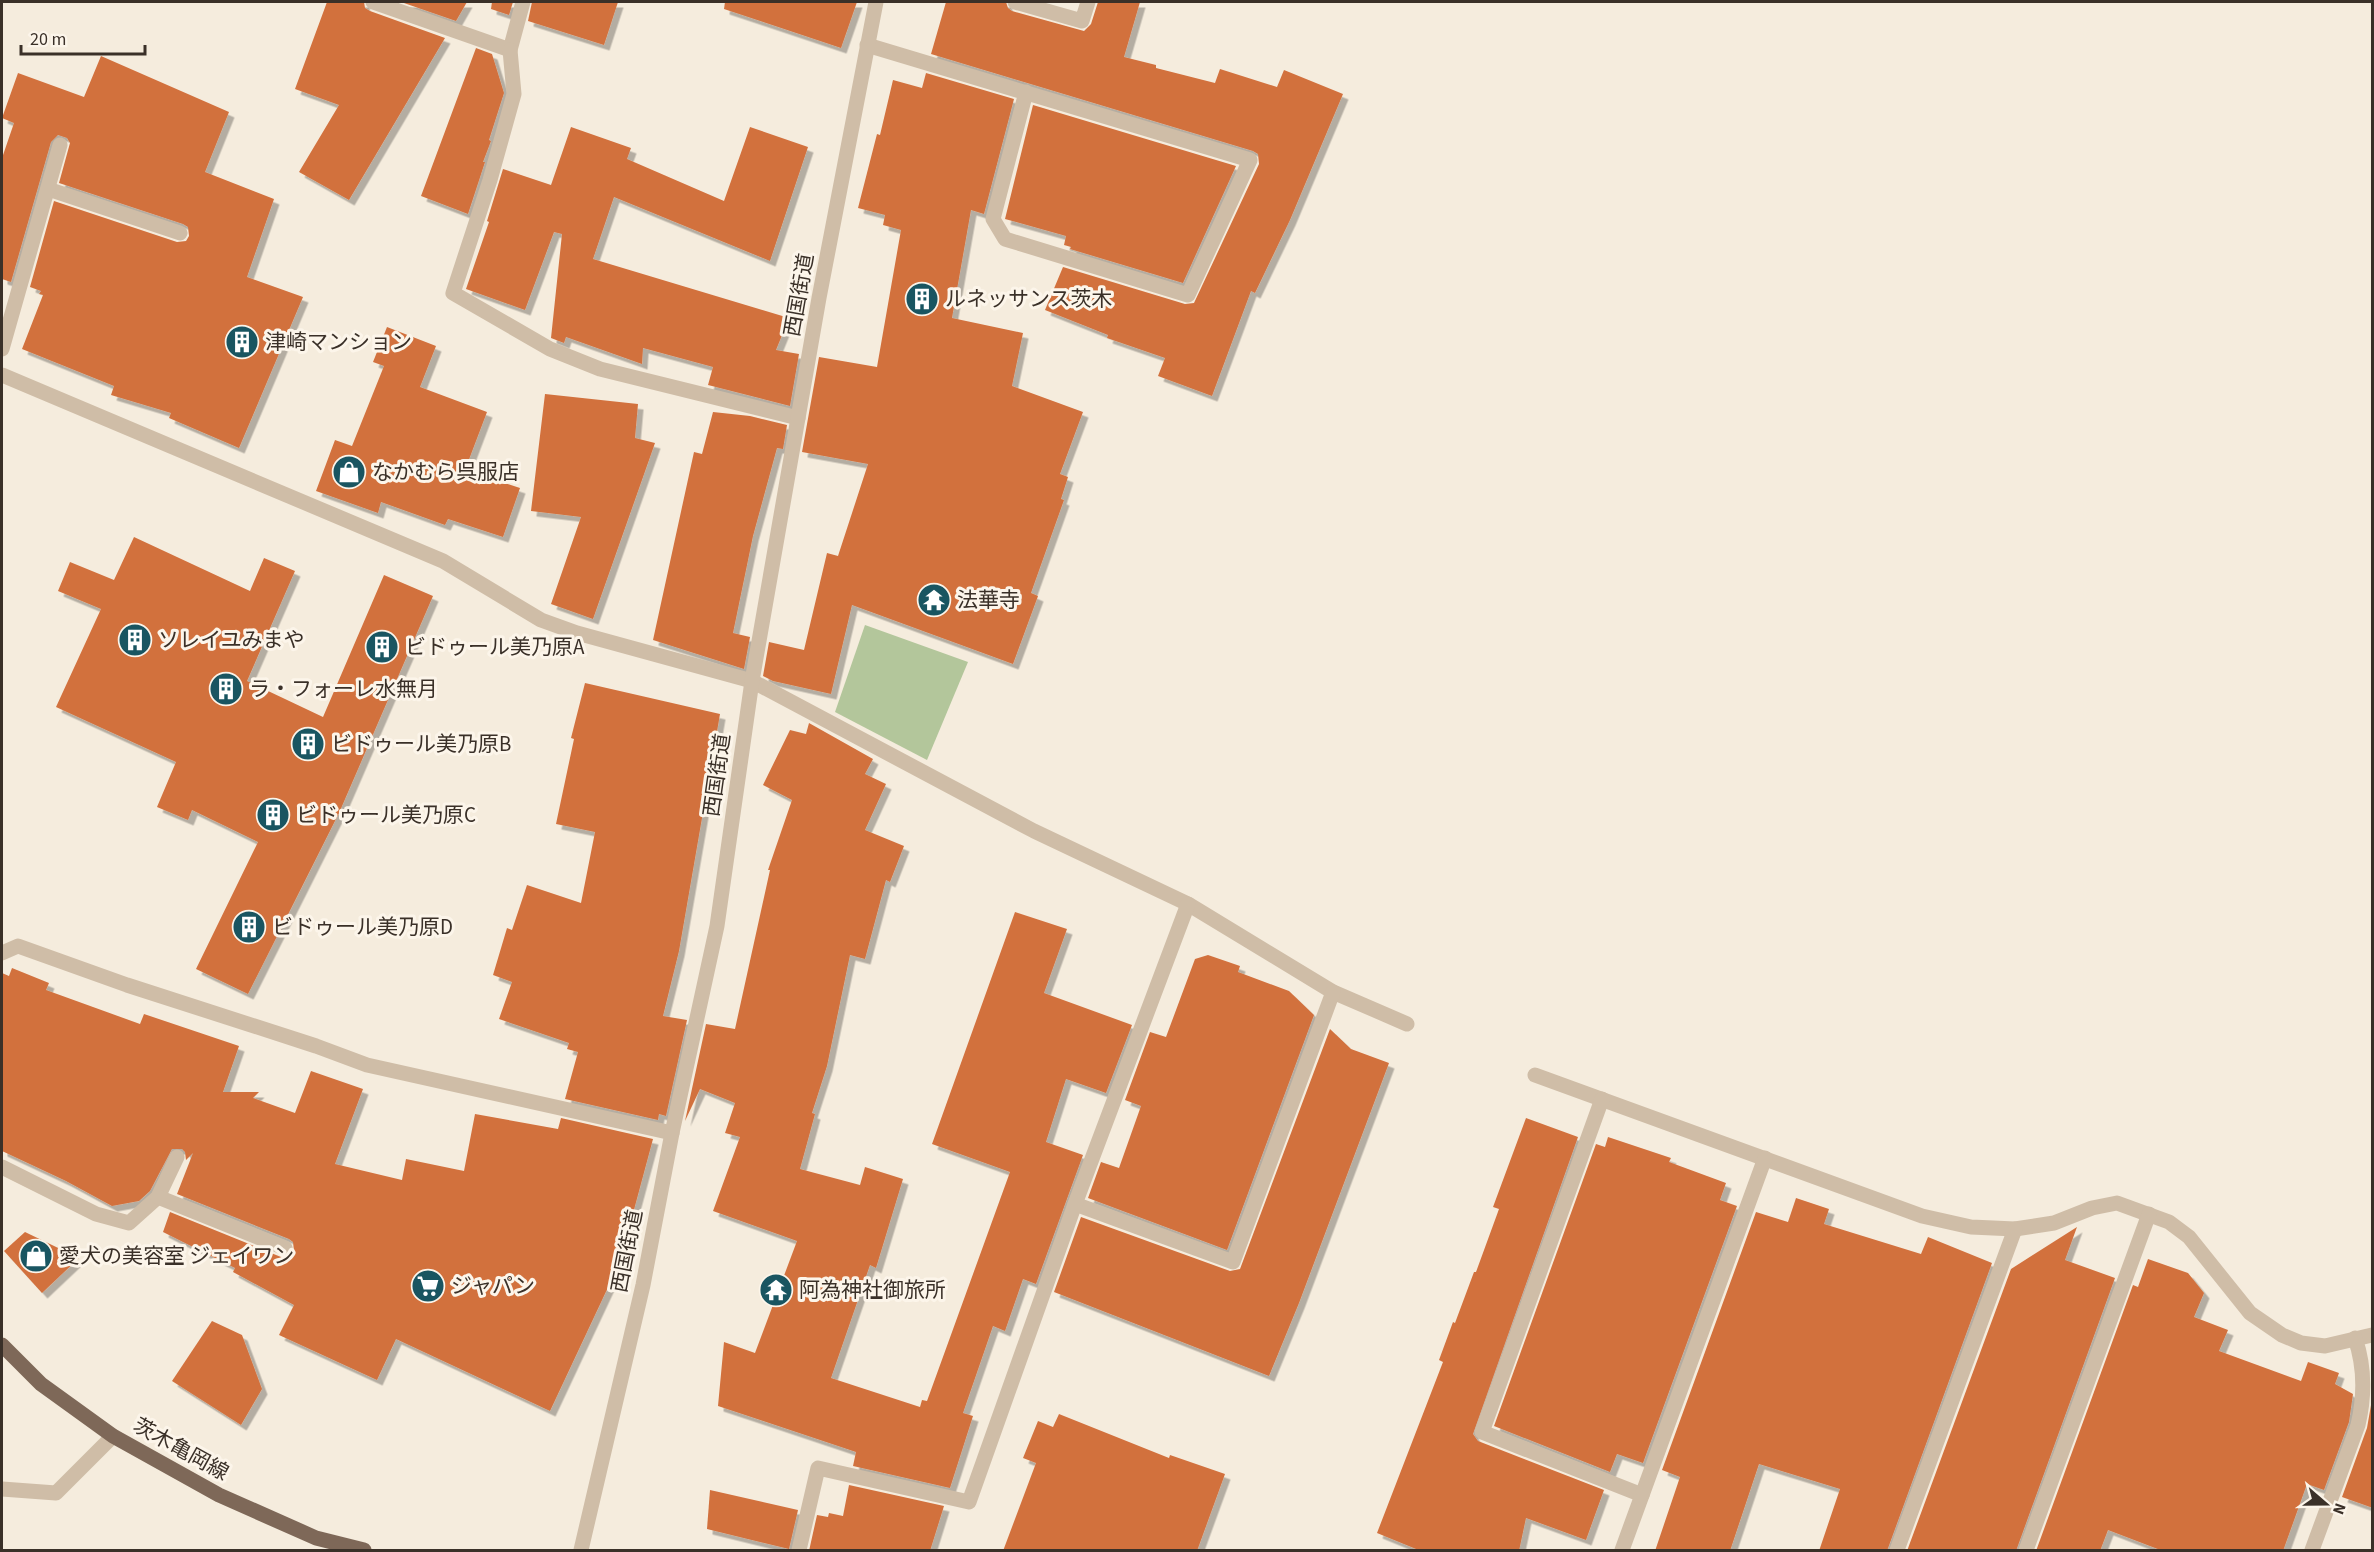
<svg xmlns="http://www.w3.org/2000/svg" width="2374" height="1552" font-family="'Source Sans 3','Noto Sans JP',sans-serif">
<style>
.green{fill:#b3c69b}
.building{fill:#d2713e;filter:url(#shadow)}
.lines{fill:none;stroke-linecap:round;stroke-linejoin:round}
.minor{stroke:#cfbda7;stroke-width:15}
.primary{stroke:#7e6858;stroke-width:15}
.labels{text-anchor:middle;stroke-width:6;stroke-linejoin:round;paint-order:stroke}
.street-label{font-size:21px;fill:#3a3028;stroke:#fcf5ea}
.poi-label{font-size:21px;fill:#3a3028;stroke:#fcf5ea;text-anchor:start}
</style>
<defs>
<filter id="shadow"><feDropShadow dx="5.5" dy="5.5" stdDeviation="0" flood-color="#0004"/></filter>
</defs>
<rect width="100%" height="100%" fill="#f5ecdd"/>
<polygon class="green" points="865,625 968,662 927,760 835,712"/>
<g class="building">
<polygon points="327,2 364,2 365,8 370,11 445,38 349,200 299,172 339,105 295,89"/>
<polygon points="401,2 467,2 456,21"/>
<polygon points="492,2 513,2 509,15 491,9"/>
<polygon points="532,2 618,2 604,45 528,21"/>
<polygon points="725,2 857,2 841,48 724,9"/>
<polygon points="946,2 1006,2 1008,8 1012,11 1084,31 1091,24 1098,2 1140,2 1124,57 1156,65 1156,68 1215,83 1220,69 1277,87 1284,70 1343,94 1290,220 1255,293 1251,291 1212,396 1158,376 1165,358 1107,338 1108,335 1045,310 1063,267 1185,304 1194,303 1259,164 1258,154 1253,151 931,54"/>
<polygon points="476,48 492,54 504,93 489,140 491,141 483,162 485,162 468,214 421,196"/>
<polygon points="101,56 229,112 205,172 274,199 247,277 303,297 239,448 169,418 171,413 111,395 114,386 22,349 43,295 39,294 41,291 30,287 54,201 177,242 186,241 189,236 188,227 183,224 59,183 70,143 67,138 58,135 51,142 11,282 2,279 2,158 14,123 2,118 18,73 84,97"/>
<polygon points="926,73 1014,99 984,214 971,210 952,318 1023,333 1012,386 1083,412 1060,474 1068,477 1061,499 1064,500 1031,593 1038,596 1013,664 852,605 831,694 773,681 763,676 769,642 804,650 827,553 838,556 868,464 802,452 819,357 877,367 901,230 883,225 885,215 858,208 877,134 880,135 893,80 922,88"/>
<polygon points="1033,105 1236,166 1183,283 1070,249 1071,247 1064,245 1066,236 1005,219"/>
<polygon points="571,127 631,148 627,159 724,201 750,127 808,147 770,261 614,197 593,259 789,318 776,350 799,354 790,406 708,385 713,367 643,348 642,364 566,337 564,343 551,338 562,234 554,232 525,310 466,289 489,222 487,221 503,169 551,185"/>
<polygon points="387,327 436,346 420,387 487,412 465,470 520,488 503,537 448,519 445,525 381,502 378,513 316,491 335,440 352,446 384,366 373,362"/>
<polygon points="545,394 638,404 635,438 655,443 593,619 551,604 581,517 531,511"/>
<polygon points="713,412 750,416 787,425 783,449 777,448 753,536 733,633 750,637 744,669 653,640 694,452 702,454"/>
<polygon points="134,537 250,591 264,558 295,571 247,681 323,717 384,575 433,596 339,813 248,994 196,969 258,842 192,810 188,820 157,807 176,762 56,707 101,609 58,591 70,562 114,580"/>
<polygon points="585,683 720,714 679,951 663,1016 687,1020 666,1116 659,1114 658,1120 565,1099 578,1052 567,1049 569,1043 499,1019 512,982 493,975 507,928 512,930 527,885 581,903 595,832 556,824 574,739 571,738"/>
<polygon points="809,723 873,759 865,774 886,784 865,830 904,846 890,882 886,880 865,959 850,955 827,1066 812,1113 815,1114 800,1169 860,1185 865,1167 903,1179 876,1268 870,1265 831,1378 920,1407 922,1400 927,1401 1010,1172 932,1144 1015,912 1067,929 1044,993 1132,1025 1106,1093 1066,1079 1046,1142 1083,1155 1036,1284 1023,1279 1005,1331 993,1326 963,1413 973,1416 950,1488 853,1466 856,1452 718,1406 724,1342 755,1353 797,1241 713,1211 740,1137 725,1133 735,1103 700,1089 685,1121 706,1024 735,1029 770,870 768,870 792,800 763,785 790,730 806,734"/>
<polygon points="1208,955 1240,966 1238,972 1289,991 1314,1015 1227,1250 1088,1198 1101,1162 1119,1168 1141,1106 1125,1100 1150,1032 1166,1037 1195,959"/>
<polygon points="12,968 49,983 46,990 140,1024 144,1014 239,1046 223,1092 259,1092 253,1098 295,1113 311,1071 363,1089 335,1164 402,1180 406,1159 464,1171 475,1114 558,1129 561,1118 653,1139 628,1232 633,1234 550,1411 396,1339 377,1380 279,1335 294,1305 233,1272 235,1268 163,1232 170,1212 281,1257 291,1256 294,1251 293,1242 289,1239 177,1194 193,1153 186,1160 185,1152 182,1149 172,1149 150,1191 139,1201 112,1206 66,1181 2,1151 2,973 9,976"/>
<polygon points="1330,1029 1351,1049 1389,1063 1299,1303 1269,1376 1054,1292 1081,1217 1230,1271 1240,1269"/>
<polygon points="1526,1118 1578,1137 1473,1434 1478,1441 1604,1490 1586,1540 1526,1518 1519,1551 1421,1551 1377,1533 1443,1362 1439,1360 1453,1322 1455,1323 1474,1272 1476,1272 1499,1209 1493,1207"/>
<polygon points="1608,1137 1671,1158 1669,1162 1726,1183 1720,1200 1737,1206 1643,1463 1617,1454 1610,1472 1494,1426 1596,1144 1605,1147"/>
<polygon points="1796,1198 1829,1209 1824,1224 1921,1254 1928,1237 1992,1263 1887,1551 1819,1551 1840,1489 1759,1464 1730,1551 1655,1551 1680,1477 1662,1470 1756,1212 1788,1222"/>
<polygon points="2077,1227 2065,1260 2115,1278 2016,1551 1907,1551 2011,1269"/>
<polygon points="25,1232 79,1258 42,1293 4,1251"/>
<polygon points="2148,1259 2188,1273 2204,1293 2194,1317 2228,1330 2219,1351 2301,1381 2308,1362 2339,1373 2335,1384 2353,1394 2349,1422 2324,1490 2307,1484 2283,1551 2163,1551 2108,1530 2100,1551 2036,1551 2133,1285 2138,1287"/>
<polygon points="212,1321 242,1335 262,1389 241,1425 172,1381"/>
<polygon points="2371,1405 2373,1406 2373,1508 2342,1497 2367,1428"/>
<polygon points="1059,1414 1169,1458 1170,1455 1225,1474 1197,1551 1003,1551 1036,1463 1023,1458 1038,1421 1053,1427"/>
<polygon points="849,1485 944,1506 930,1551 809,1551 817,1515 828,1517 829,1513 843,1516"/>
<polygon points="710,1490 798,1510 789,1549 707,1529"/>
</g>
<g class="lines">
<g class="minor">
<polyline points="373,2 510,50 523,2"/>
<polyline points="1015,2 1082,21 1088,2"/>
<polyline points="867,45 1250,160 1188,295 1005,239 993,219 1026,92"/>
<polyline points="510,50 514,94 490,180 453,293 550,349 600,369 798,418"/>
<polyline points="48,189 180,233"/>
<polyline points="2,349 60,145"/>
<polyline points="2,375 443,561 541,620 577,633 752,681 1034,831 1188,904 1333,992 1407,1024"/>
<polyline points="2,953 18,946 127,985 316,1046 367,1065 672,1133"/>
<polyline points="1535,1075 1922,1216 1971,1227 2015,1229 2054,1223 2092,1208 2117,1203 2169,1222 2189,1237 2250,1313 2282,1335 2301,1343 2325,1346 2372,1335"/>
<polyline points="1602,1099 1482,1432 1642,1495"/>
<polyline points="2,1167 96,1214 129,1223 158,1197 177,1157"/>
<polyline points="158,1197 285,1248"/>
<polyline points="1075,1204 1233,1262 1333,992"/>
<polyline points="2,1489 56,1493 113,1436"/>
<polyline points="581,1550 643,1285 672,1133 717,926 752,681 819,298 876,2"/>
<polyline points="799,1550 818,1468 969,1502 1075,1204 1188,904"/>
<polyline points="1622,1550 1765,1158"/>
<polyline points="1897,1550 2015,1229"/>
<polyline points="2026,1550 2149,1214"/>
<path d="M2312 1550 2358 1425C2365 1395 2365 1367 2355 1338"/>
</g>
<polyline class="primary" points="2,1345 41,1384 113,1436 219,1495 316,1538 364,1550"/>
</g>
<defs>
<symbol id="building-disc" viewBox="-11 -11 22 22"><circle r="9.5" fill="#195561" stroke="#fcf5ea"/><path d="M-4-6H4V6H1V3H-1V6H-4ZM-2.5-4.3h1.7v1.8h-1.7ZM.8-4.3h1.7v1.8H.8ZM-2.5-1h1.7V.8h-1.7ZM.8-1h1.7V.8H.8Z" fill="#fff"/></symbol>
<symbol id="shop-disc" viewBox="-11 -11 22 22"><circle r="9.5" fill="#195561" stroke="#fcf5ea"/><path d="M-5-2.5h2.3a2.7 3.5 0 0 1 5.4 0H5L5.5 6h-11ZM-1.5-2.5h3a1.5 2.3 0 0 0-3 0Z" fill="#fff"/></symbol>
<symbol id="temple-disc" viewBox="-11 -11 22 22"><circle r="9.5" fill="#195561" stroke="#fcf5ea"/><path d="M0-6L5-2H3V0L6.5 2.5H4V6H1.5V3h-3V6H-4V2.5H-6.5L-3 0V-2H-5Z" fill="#fff"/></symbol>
<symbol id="supermarket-disc" viewBox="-11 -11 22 22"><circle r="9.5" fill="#195561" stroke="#fcf5ea"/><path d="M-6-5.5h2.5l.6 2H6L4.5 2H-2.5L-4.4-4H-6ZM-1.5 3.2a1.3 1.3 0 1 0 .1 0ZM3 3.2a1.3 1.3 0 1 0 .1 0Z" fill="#fff"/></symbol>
</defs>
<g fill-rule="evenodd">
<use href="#building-disc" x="903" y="280" width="38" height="38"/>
<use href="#building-disc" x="223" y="323" width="38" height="38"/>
<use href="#shop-disc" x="330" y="453" width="38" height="38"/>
<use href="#temple-disc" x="915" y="581" width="38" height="38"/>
<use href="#building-disc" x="116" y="621" width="38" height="38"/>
<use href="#building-disc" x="363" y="628" width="38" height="38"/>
<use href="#building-disc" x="207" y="670" width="38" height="38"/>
<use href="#building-disc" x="289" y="725" width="38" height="38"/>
<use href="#building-disc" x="254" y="796" width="38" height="38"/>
<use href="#building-disc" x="230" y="908" width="38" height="38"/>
<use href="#shop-disc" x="17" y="1237" width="38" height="38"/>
<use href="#supermarket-disc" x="409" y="1267" width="38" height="38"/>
<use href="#temple-disc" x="757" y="1271" width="38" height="38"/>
</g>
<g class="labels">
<g class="street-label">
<text transform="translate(799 295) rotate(-80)" y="7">西国街道</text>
<text transform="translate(717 775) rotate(-82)" y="7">西国街道</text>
<text transform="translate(627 1251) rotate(-79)" y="7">西国街道</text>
<text transform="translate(181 1449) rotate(29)" y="7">茨木亀岡線</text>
</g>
<g class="poi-label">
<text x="945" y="306">ルネッサンス茨木</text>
<text x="265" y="349">津崎マンション</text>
<text x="372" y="479">なかむら呉服店</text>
<text x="957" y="607">法華寺</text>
<text x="158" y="647">ソレイユみまや</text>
<text x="405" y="654">ビドゥール美乃原A</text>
<text x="249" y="696">ラ・フォーレ水無月</text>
<text x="331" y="751">ビドゥール美乃原B</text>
<text x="296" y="822">ビドゥール美乃原C</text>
<text x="272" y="934">ビドゥール美乃原D</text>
<text x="59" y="1263">愛犬の美容室 ジェイワン</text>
<text x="451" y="1293">ジャパン</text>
<text x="799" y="1297">阿為神社御旅所</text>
</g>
</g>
<rect width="2374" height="1552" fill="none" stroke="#3a3028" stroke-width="6"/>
<g transform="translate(2326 1504) rotate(110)" stroke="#fcf5ea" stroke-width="4.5" paint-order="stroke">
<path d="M0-4.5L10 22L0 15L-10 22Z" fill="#3a3028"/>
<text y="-9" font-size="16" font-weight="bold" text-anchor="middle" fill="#3a3028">N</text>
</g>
<path d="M21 45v9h124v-9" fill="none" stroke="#3a3028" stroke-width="3"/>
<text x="30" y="45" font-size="18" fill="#3a3028" stroke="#fcf5ea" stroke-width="4.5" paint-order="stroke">20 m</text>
</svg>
